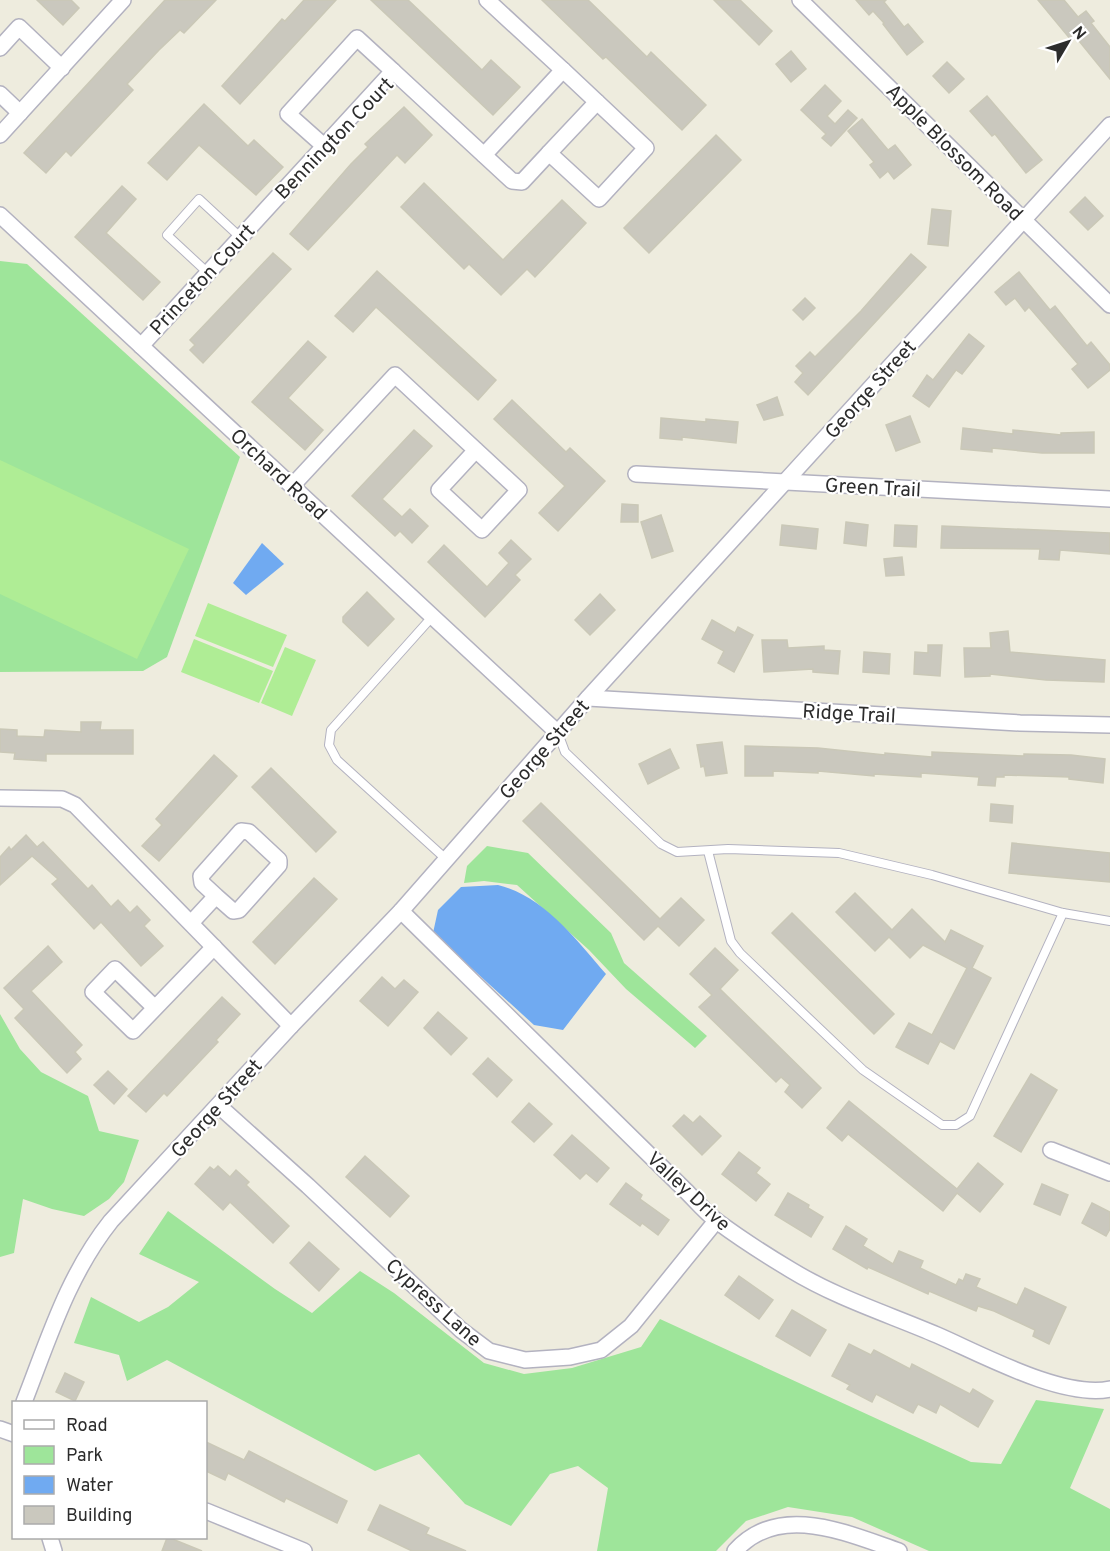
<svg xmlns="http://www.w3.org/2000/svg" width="1110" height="1551" font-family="Overpass,sans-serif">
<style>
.green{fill:#9ee59a}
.pitch{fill:#afed95}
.water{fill:#70aaf1}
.building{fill:#cac8be;stroke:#cac8b7;stroke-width:1.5}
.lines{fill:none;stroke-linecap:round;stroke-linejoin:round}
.lane-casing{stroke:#b3b2c0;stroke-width:10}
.street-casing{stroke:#b3b2c0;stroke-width:18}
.lane{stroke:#fff;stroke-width:8}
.street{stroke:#fff;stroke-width:15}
.labels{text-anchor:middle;stroke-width:4.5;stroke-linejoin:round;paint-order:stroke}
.street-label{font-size:20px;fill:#2c2c2c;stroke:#fff}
</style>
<rect width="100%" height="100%" fill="#eeecde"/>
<g class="green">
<polygon points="0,261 27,264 240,457 167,657 143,671 0,672"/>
<polygon points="487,846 528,853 611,933 624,963 707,1036 695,1048 626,989 589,950 517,885 484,881 464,883 467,866"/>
<polygon points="0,1014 20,1049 41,1072 88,1096 99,1131 139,1140 124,1182 109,1199 84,1216 52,1209 23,1199 14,1253 0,1257"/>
<polygon points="168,1211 275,1289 312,1313 360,1271 394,1293 484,1363 524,1374 572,1368 641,1347 660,1319 971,1462 1001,1464 1036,1400 1104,1409 1070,1488 1110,1509 1110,1551 929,1551 852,1517 788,1507 746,1521 716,1551 597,1551 608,1488 578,1466 550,1474 511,1526 465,1504 419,1454 375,1471 167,1360 127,1381 119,1355 74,1343 91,1297 139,1322 168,1307 199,1282 139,1254"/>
</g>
<g class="pitch">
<polygon points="0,460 189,549 137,659 0,594"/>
<polygon points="208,603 287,635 273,667 195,636"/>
<polygon points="194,639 273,671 259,703 181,672"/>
<polygon points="285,647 316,660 292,716 261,703"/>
</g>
<g class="water">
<polygon points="262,543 284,564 246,595 233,583"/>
<path d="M498 885C545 897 576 940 606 974L563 1030 534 1025 433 933 438 910 461 887Z"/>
</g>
<g class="building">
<polygon points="37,0 71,0 79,8 63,25"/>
<polygon points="165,0 216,0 184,33 180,30 159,50 127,84 133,90 71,156 66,151 46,173 24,153"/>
<polygon points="304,0 336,0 240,104 222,86 282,19 285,21"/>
<polygon points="371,0 408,0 482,70 491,60 520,87 493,115"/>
<polygon points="542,0 588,0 647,57 651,52 706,105 682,130 606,57 603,59"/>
<polygon points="714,0 740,0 772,31 759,45"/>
<polygon points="856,0 886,0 884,2 904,27 908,24 923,42 907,55 883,24 884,23 873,11 869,15"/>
<polygon points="1038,0 1064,0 1078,17 1086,11 1094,21 1091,23 1110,47 1110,79 1075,36 1071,40"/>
<polygon points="791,51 806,69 791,82 776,64"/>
<polygon points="947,62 964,79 949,93 933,76"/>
<polygon points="825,85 841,101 827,116 835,124 848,110 857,118 831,146 822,138 826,134 801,110"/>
<polygon points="987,96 1042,160 1026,173 995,134 992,136 970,111"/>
<polygon points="204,104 248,146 254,140 283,167 256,195 199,145 167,180 148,163"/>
<polygon points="404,107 432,135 405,163 397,155 308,250 290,234 351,164 368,147 365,144"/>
<polygon points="862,119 888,150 895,145 911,165 894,179 888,171 880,178 870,165 874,162 848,131"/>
<polygon points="716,135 741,160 649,253 624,228"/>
<polygon points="424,183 503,260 562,200 586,223 535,277 527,269 501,295 469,264 464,269 401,207"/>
<polygon points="122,186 136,199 106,233 160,282 143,300 75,237"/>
<polygon points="1085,197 1103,216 1088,230 1070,212"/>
<polygon points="932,209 951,211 948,246 928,244"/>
<polygon points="273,253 291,269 203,363 190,350 195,345 190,340"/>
<polygon points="911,254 926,267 808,395 795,382 803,373 796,366 810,352 815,357 861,311"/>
<polygon points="377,271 496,380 478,400 376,307 353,332 335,316"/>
<polygon points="1019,272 1050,310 1055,306 1087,346 1091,342 1110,365 1110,370 1088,388 1072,369 1078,364 1029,307 1025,311 1015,298 1006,305 995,292"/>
<polygon points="805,298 815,308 803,320 793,310"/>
<polygon points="969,334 984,346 962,374 956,370 929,407 913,396 927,375 933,380"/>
<polygon points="308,341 326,357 288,398 323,430 305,450 252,402"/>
<polygon points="777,397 783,415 764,420 757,405"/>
<polygon points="512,400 566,452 570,448 605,481 558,531 539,513 565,486 494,419"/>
<polygon points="910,416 920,442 896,451 886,425"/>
<polygon points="661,418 706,422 706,419 738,422 736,443 682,437 682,440 660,438"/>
<polygon points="963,428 1013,434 1013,430 1061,435 1061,433 1094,432 1094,453 1042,453 992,448 992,452 961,449"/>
<polygon points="414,430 432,446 382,499 402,517 410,509 428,526 412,543 400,531 395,536 352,496"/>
<polygon points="622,504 638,505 638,522 621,522"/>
<polygon points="661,515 673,551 652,558 641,522"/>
<polygon points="846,522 868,525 866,546 844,543"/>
<polygon points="782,525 818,529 816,549 780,545"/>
<polygon points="895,525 917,526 916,547 894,546"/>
<polygon points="942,526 1110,533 1110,554 1060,550 1059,560 1039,559 1040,549 941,548"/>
<polygon points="511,540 531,559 515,575 520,580 485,617 428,562 444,545 487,587 509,563 499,553"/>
<polygon points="902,557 904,575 886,576 884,559"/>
<polygon points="367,592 394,619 368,646 343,622 343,617"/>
<polygon points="600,594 615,610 590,635 575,620"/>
<polygon points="712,620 735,633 738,627 753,635 734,672 718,663 724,651 702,639"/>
<polygon points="1008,631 1010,652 1105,660 1104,682 1046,680 990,674 990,676 965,677 964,648 991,648 990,633"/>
<polygon points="762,640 787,640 788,648 824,646 824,650 840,651 838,674 813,672 813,669 764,672"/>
<polygon points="928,645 942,645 940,676 914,674 915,652 928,653"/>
<polygon points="864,652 890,654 889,674 863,672"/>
<polygon points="81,722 101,722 100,730 133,730 133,754 46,754 46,761 14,759 15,753 0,752 0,729 17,730 17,736 44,737 45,730 81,732"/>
<polygon points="722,742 727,773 706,776 704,766 701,767 697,745"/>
<polygon points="745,746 818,748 885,755 885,753 932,757 932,752 1024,756 1024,754 1071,755 1105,759 1103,783 1069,779 1069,777 1004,775 1004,777 996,777 995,786 978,785 979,777 921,773 921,777 874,774 874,776 818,771 818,773 773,771 773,776 745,776"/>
<polygon points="670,749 679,768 648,784 639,764"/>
<polygon points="214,755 237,776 159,861 142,846 162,825 156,819"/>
<polygon points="271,768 336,832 316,852 252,787"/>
<polygon points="541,803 660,919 681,898 704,920 679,946 658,926 644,940 523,821"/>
<polygon points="991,804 1013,806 1012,823 990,821"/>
<polygon points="26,835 37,847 43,842 88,889 92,885 111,907 118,900 130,913 137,906 150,920 144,926 163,946 141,966 101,922 94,929 52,884 58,879 32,856 0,885 0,857 9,847 11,850"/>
<polygon points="1012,843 1110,853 1110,882 1009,873"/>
<polygon points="314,878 337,899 275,964 253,942"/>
<polygon points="855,893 892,930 912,909 945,942 951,930 983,946 972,968 991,978 954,1049 940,1041 928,1064 896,1047 909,1023 932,1035 967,968 923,945 910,958 889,937 875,951 836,912"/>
<polygon points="792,913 894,1014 874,1034 772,933"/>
<polygon points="48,946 62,962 31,991 82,1045 75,1052 81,1059 67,1073 15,1018 24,1009 4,988"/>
<polygon points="715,948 738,970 720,989 821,1088 802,1108 785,1092 790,1085 781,1077 776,1082 699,1007 712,995 690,974"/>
<polygon points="382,977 395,989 404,980 418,992 388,1026 360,1001"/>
<polygon points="222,997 240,1014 216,1040 218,1042 167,1096 164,1093 146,1112 128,1096"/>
<polygon points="438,1012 467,1038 451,1055 424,1028"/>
<polygon points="488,1058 512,1080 497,1097 473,1074"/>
<polygon points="108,1071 127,1089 114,1104 94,1085"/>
<polygon points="1031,1074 1057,1090 1021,1152 994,1136"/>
<polygon points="849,1101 957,1189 978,1163 1003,1184 980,1212 957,1193 943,1211 848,1134 842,1141 827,1128"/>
<polygon points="529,1103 552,1124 534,1142 512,1122"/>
<polygon points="684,1115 693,1123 700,1116 721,1136 702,1155 673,1126"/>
<polygon points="572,1135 609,1168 597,1182 586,1173 580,1179 554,1155"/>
<polygon points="739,1152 760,1168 756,1173 770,1184 756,1201 722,1174"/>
<polygon points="365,1156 409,1196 390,1217 346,1177"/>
<polygon points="218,1166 230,1177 236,1170 249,1182 246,1185 289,1226 273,1243 230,1202 223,1210 195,1184 210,1167 214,1170"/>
<polygon points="626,1183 642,1195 640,1199 669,1220 658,1235 642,1223 640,1226 610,1204"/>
<polygon points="1042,1184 1068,1195 1060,1215 1034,1204"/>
<polygon points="788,1193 809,1205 808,1208 823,1217 811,1237 775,1215"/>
<polygon points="1092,1203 1110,1212 1110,1229 1106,1236 1082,1223"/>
<polygon points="846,1226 867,1239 863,1246 893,1264 899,1251 923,1261 920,1268 956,1285 959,1279 963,1281 966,1274 980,1279 976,1287 1017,1305 1025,1288 1066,1307 1049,1344 1033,1336 1035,1330 994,1311 978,1306 976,1311 929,1291 928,1294 868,1267 867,1269 833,1249"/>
<polygon points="309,1242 339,1269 319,1291 290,1263"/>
<polygon points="739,1276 773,1300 759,1319 725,1295"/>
<polygon points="792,1310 826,1330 810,1356 776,1336"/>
<polygon points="849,1344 871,1355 874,1350 910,1369 912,1364 970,1394 973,1389 993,1401 978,1427 940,1404 936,1413 918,1404 913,1413 876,1394 872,1402 847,1389 850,1385 832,1376"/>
<polygon points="65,1373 84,1382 75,1401 56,1392"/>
<polygon points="206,1442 244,1460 249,1451 347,1501 337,1523 286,1498 284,1502 228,1473 225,1480 206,1471"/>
<polygon points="380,1505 429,1528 426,1534 466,1551 412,1551 368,1530"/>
<polygon points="167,1538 170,1538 202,1551 162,1551"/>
</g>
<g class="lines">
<defs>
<g id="lane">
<polyline points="208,273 167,235 199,199 240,237"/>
<polyline points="432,617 331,730 329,745 337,760 447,860"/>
<polyline points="558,733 565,752 661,844 677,852 728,849 839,853 932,875 1063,913 1110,921"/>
<polyline points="708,851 731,941 740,953 863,1070 942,1125 956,1125 970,1116 1063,913"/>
</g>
<g id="street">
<polyline points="800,0 1110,305"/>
<polyline points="0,48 19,27 62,68"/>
<polyline points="0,94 20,113"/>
<polyline points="0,135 123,0"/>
<polyline points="324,146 288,114 357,38 393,71"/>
<polyline points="549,153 597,102"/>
<polyline points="484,155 563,70 487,0"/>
<polyline points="0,215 558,733"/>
<polyline points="141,346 393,71 512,181 522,182 549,153 599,199 646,148 563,70"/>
<polyline points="636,474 1110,499"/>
<polyline points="292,486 395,375 519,490 482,530 439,490 476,450"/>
<polyline points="588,698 1020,723 1110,725"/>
<polyline points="0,798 62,799 75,805 291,1026"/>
<path d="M401 911 685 1190C696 1201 706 1213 718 1222 741 1239 766 1255 791 1270 837 1298 888 1314 937 1335 981 1354 1063 1399 1110 1389"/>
<polyline points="191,923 216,896 202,883 201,876 241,831 249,832 279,860 279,865 239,910 233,911 216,896"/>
<polyline points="155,1008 115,969 93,992 133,1031 214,947"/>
<polyline points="219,1106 308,1186 461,1330 489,1351 525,1360 570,1357 601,1350 631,1326 716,1221"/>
<polyline points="1051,1150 1110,1173"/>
<path d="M24 1402C49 1338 68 1275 111 1221L291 1026 401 911 588 698 1110 125"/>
<polyline points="0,1429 14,1434"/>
<polyline points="206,1511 304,1551"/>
<polyline points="50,1538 54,1551"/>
<path d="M735 1551C779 1502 846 1533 899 1551"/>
</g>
</defs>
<use href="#lane" class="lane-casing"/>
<use href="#street" class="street-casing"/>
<use href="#lane" class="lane"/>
<use href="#street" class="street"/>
</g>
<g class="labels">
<g class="street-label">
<text transform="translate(334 138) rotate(-46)" y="7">Bennington Court</text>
<text transform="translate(955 152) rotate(45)" y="7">Apple Blossom Road</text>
<text transform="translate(202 279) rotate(-47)" y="7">Princeton Court</text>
<text transform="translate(870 389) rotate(-48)" y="7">George Street</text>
<text transform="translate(279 474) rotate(43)" y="7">Orchard Road</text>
<text transform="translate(873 487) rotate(3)" y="7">Green Trail</text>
<text transform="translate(849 713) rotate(3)" y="7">Ridge Trail</text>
<text transform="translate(544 749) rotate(-49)" y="7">George Street</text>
<text transform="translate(216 1108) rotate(-48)" y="7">George Street</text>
<text transform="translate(689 1191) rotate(43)" y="7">Valley Drive</text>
<text transform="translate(434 1302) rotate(42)" y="7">Cypress Lane</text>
</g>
</g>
<rect x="12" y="1401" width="195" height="138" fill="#ffffff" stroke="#ababab" stroke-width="1.5"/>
<rect x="24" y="1420" width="30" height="9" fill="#ffffff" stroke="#ababab" stroke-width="1.5"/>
<text x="66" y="1431" font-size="18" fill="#2c2c2c">Road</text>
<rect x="24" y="1446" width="30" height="18" fill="#9ee59a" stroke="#ababab" stroke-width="1.5"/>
<text x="66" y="1461" font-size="18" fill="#2c2c2c">Park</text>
<rect x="24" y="1476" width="30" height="18" fill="#70aaf1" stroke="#ababab" stroke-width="1.5"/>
<text x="66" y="1491" font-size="18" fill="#2c2c2c">Water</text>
<rect x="24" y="1506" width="30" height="18" fill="#cac8be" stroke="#ababab" stroke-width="1.5"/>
<text x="66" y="1521" font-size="18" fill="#2c2c2c">Building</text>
<g transform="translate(1068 42) rotate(51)" stroke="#ffffff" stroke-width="4.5" paint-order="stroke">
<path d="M0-4.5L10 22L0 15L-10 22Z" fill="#2c2c2c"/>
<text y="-9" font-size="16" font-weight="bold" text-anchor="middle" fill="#2c2c2c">N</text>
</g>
</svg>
